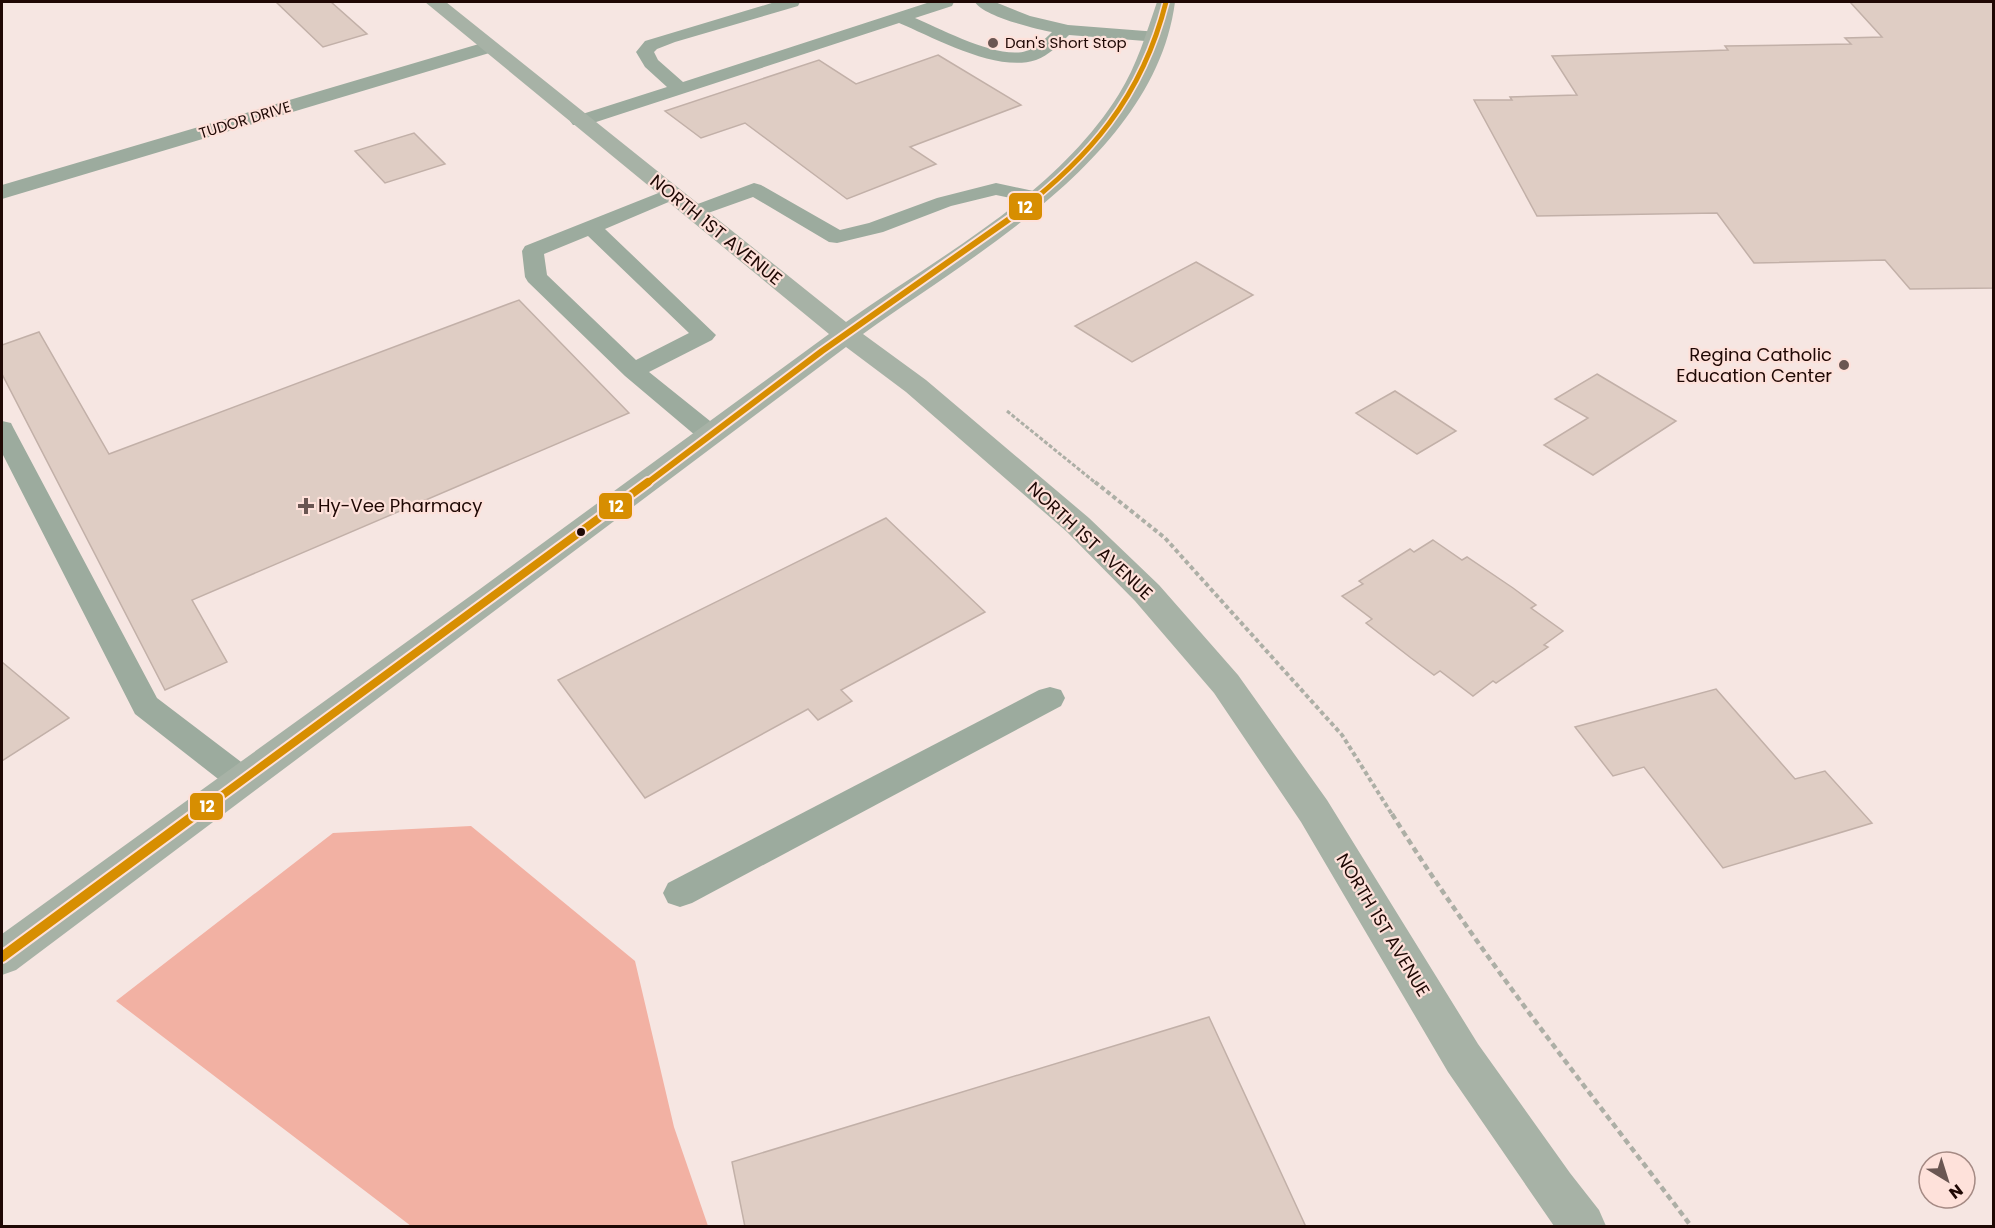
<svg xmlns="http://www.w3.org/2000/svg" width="1995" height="1228" font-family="Poppins,sans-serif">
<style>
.forest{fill:#f2b1a3}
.building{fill:#dfcdc4;stroke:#c2b0a8;stroke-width:1.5}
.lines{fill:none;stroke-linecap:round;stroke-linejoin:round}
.path-far2{stroke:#adafa6;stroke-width:3;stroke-dasharray:4 2;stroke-linecap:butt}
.path-far1{stroke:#adafa6;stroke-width:4;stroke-dasharray:4.5 3;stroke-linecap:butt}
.path{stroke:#adafa6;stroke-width:4.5;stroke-dasharray:6 4;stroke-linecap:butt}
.service{fill:#9cab9e;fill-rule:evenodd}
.minor{fill:#9cab9e;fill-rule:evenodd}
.secondary{fill:#a7b2a6;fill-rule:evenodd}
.bus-1-far3-casing{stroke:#fee1da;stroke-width:8}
.bus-1-far2-casing{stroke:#fee1da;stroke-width:10}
.bus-1-far1-casing{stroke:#fee1da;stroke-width:12}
.bus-1-casing{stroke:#fee1da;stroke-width:14}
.bus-1-far3{stroke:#d78e01;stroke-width:5}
.bus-1-far2{stroke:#d78e01;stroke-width:6}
.bus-1-far1{stroke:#d78e01;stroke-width:8}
.bus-1{stroke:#d78e01;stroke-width:10}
.poi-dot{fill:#6a5652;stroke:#fee1da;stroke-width:2}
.bus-dot{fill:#1f0804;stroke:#fee1da;stroke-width:2}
.labels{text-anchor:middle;stroke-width:4.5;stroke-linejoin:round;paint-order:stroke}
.far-poi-label{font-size:15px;fill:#1f0804;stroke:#fee1da;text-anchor:start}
.far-street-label{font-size:15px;fill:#1f0804;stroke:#fee1da}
.street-label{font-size:18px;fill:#1f0804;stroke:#fee1da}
.poi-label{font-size:18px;fill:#1f0804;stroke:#fee1da;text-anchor:end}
.line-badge{stroke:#fee1da;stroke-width:2}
.badge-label{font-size:16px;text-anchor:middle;font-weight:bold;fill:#fff}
</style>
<rect width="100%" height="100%" fill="#f6e6e2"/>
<polygon class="forest" points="471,826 635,961 674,1127 708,1226 411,1226 116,1001 333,833"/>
<g class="building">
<polygon points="276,2 331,2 367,34 323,47"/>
<polygon points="1850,2 1994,2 1994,288 1910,289 1885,260 1754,263 1717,213 1537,216 1474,100 1512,100 1510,97 1577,95 1552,56 1728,50 1725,46 1851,44 1845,38 1882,37"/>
<polygon points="938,55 1021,105 910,147 936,164 847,199 745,123 701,138 665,111 819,60 856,84"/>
<polygon points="414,133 445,164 385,183 355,151"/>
<polygon points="1196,262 1253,295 1132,362 1075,326"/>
<polygon points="519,300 629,413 192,600 227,662 165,690 2,374 2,345 39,332 109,454"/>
<polygon points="1597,374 1676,421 1593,475 1544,445 1588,418 1555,399"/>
<polygon points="1395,391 1456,431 1417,454 1356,413"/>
<polygon points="886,518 985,612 841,690 852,701 818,720 808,709 645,798 558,680"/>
<polygon points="1433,540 1462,560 1467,557 1513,588 1536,605 1531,608 1563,631 1544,645 1548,647 1496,683 1493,681 1473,696 1440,671 1434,675 1411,658 1366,623 1372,619 1342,596 1363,584 1359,581 1410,549 1414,552"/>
<polygon points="2,662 69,718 2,761"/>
<polygon points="1716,689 1795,779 1825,771 1872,823 1723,868 1644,767 1613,776 1575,727"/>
<polygon points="1209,1017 1306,1227 745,1227 732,1162"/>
</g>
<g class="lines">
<polyline class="path-far2" points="1007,411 1097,484"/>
<polyline class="path-far1" points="1095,482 1165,538 1342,735 1393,816"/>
<path class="path" d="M1392 814C1482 958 1589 1091 1691 1226"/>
<g class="service">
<path d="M775 2H800L798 6 675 42 657 49 654 52 658 60 683 82 930 2H954L952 6 915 18C941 29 999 60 1026 51 1036 48 1045 39 1052 32 1035 29 983 16 975 2H995L1030 16 1068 25 1158 32 1164 33 1167 37 1164 41 1158 42 1069 35C1059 45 1049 55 1036 60 997 73 935 38 899 23L587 125H573L570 121 573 117 667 87 645 67 636 52 645 41Z"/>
<polygon points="754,183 761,185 840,230 869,223 937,198 996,183 1043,193 1046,197 1043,201 1036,203 996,195 951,206 883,232 837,243 829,242 753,197 694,218 687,216 684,212 687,208"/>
<path d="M671 188 678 190 681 194 678 198 605 229 716 335 712 340 649 372 720 429 724 435 720 441 711 443 702 441 625 376 528 282 525 277 522 251 525 246ZM588 236 689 333 636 360 547 275 544 254Z"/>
<polygon points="2,421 11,423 14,429 157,698 253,771 258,780 253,789 242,793 231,789 135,714 2,453"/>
<polygon points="1050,687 1061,690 1065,698 1061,706 692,903 680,907 668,903 663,893 668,883 1039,690"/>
</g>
<polygon class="minor" points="489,41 496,43 499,47 496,51 2,199 2,185"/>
<path class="secondary" d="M425 2H446L846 322C941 255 1056 195 1119 94 1137 65 1146 34 1157 2H1175C1155 155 977 252 863 334L926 380 1089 518 1159 585 1238 675 1327 800 1478 1044 1570 1173 1599 1210 1606 1226H1554L1448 1072 1301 822 1214 693 1135 601 1067 532 906 392 846 347 16 970 2 975V934L480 589 829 334Z"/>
<defs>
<path id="bus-1-far3" d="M1013 216C1090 158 1142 97 1166 2"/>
<polyline id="bus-1-far2" points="646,484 822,351 1015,215"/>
<polyline id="bus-1-far1" points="194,816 648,482"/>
<polyline id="bus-1" points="2,957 196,814"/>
</defs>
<use href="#bus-1-far3" class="bus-1-far3-casing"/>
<use href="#bus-1-far2" class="bus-1-far2-casing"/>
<use href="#bus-1-far1" class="bus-1-far1-casing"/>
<use href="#bus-1" class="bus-1-casing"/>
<use href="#bus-1-far3" class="bus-1-far3"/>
<use href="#bus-1-far2" class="bus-1-far2"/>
<use href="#bus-1-far1" class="bus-1-far1"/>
<use href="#bus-1" class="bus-1"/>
</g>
<g class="poi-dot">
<circle cx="993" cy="43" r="6"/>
<circle cx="1844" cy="365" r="6"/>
<path d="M303 497h6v6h6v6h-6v6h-6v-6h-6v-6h6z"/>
</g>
<circle class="bus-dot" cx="581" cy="532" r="5"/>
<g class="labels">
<g class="far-poi-label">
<text x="1005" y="48">Dan's Short Stop</text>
</g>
<g class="far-street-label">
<text transform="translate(245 120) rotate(-17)" y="5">TUDOR DRIVE</text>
</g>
<g class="street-label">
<text transform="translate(716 230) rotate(39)" y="6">NORTH 1ST AVENUE</text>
<text transform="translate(1090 541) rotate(43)" y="6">NORTH 1ST AVENUE</text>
<text transform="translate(1383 925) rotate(59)" y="6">NORTH 1ST AVENUE</text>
</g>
<g class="poi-label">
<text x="1832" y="361">Regina Catholic<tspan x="1832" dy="21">Education Center</tspan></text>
<text x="318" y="512" text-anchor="start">Hy-Vee Pharmacy</text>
</g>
</g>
<g class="line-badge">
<rect x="1008" y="192" width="35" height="29" rx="6" fill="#d78e01"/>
<rect x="598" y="492" width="35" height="28" rx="6" fill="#d78e01"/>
<rect x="189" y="792" width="35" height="29" rx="6" fill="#d78e01"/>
</g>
<g class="badge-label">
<text x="1025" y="213">12</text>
<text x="616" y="512">12</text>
<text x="207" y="812">12</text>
</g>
<rect width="1995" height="1228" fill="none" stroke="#1f0804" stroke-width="6"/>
<g transform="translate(1947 1180) rotate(142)"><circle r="28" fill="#fee1da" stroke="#a58a84" stroke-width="1.5"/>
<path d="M0-4.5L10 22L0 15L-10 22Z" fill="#6a5652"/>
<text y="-9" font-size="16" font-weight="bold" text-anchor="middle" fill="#1f0804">N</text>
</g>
</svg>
